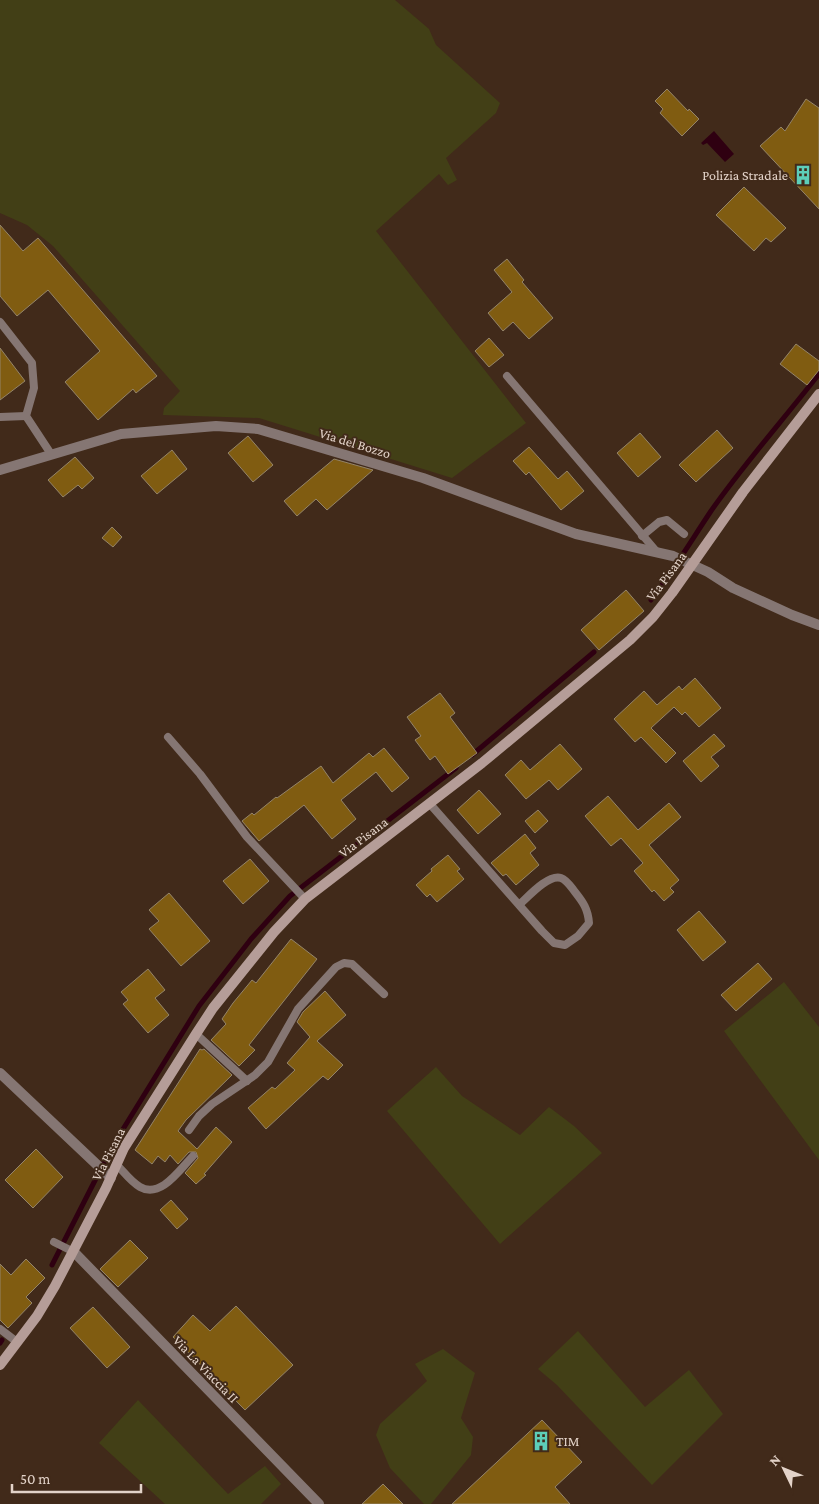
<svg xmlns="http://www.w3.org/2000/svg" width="819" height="1504" font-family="'Crimson Pro',serif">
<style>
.green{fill:#423f16}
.water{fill:#2f0011}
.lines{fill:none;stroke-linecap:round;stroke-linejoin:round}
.stream{stroke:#2f0011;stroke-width:5}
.building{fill:#805c11;stroke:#948469}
.service{stroke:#857673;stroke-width:8}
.minor{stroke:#857673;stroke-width:10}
.secondary{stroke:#b59d98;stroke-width:10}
.labels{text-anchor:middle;stroke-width:4;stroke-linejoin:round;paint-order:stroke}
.poi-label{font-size:14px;fill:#e3d3c9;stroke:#412a1a;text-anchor:end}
.street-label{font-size:14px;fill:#e3d3c9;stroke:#412a1a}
</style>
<rect width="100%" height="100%" fill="#412a1a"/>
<g class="green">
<polygon points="0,0 395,0 429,29 436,45 500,103 496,113 446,158 457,180 448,185 439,174 376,231 526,423 452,478 259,418 163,415 164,408 180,391 53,246 27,225 0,213"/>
<polygon points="784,982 819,1027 819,1160 724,1031"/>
<polygon points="436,1067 462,1096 520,1135 549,1107 574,1126 602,1153 500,1244 387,1111"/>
<polygon points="578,1331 645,1407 689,1370 723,1414 652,1485 557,1385 538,1369"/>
<polygon points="443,1349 475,1373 461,1418 473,1437 471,1455 431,1504 424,1504 390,1468 376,1435 380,1424 427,1381 415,1364"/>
<polygon points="138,1400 228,1494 265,1466 281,1484 261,1504 165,1504 99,1443"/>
</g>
<polygon class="water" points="714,131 734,154 725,162 707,143 703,145 701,143"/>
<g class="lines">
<g class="stream">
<path d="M651 600C673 571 691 541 711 511 744 464 783 420 819 374"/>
<polyline points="472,755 594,652"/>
<polyline points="52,1265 112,1147 199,1006 251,939 290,896 456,768"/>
<polyline points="0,1343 2,1340"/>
</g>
</g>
<g class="building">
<polygon points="667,89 688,111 689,109 699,119 682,136 660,113 663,109 655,101"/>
<polygon points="806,99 819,108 819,209 760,146 781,127 785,131"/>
<polygon points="744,187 786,228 771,242 766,238 754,251 716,215"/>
<polygon points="0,225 23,251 38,238 157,376 136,393 133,389 98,420 65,382 100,351 48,290 17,316 0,296"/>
<polygon points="507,259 524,280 522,282 553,318 529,339 513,322 503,331 488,313 512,292 494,270"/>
<polygon points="489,338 504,355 489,367 475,351"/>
<polygon points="796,344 819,361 819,370 807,385 780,364"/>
<polygon points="0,348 25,381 0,400"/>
<polygon points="717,430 733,448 696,482 679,465"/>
<polygon points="640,433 661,457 638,477 617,453"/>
<polygon points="248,436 273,465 253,482 228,453"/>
<polygon points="529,447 558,479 567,471 584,491 561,510 529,472 526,475 513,461"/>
<polygon points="172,450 187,469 157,494 141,476"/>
<polygon points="75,457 94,478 82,489 78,485 63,497 48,480"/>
<polygon points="334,459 373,470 327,510 316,499 297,516 284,501"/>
<polygon points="112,527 122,537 113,547 102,538"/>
<polygon points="626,590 644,611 599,650 581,630"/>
<polygon points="695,678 721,708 699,727 685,712 682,715 674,707 651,728 676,753 666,763 641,737 635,742 614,719 644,691 657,705 679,686 682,690"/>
<polygon points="440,693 455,713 450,717 477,753 448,774 435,756 430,760 415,740 421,736 407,717"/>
<polygon points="714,734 725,746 711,757 719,766 701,782 683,761"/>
<polygon points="560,744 582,769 558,790 549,780 526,799 505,775 521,760 530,770"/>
<polygon points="384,748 409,778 392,792 376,772 341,800 356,819 332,839 304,805 259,841 242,821 252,813 254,815 276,797 277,798 321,766 333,783 369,753 373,757"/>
<polygon points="479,790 501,814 478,834 457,810"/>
<polygon points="608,796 638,830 669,803 681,817 649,845 679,880 670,888 674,892 664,901 654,890 652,892 634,871 643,863 621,838 611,846 585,816"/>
<polygon points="538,810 548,821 535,833 525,821"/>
<polygon points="525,834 536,848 530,853 539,865 516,885 506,874 503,876 491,863"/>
<polygon points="448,855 460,869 457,871 464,879 437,902 430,894 427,897 416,885 432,871 431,869"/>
<polygon points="250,859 269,881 243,904 223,881"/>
<polygon points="169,893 210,941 181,966 149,929 159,921 149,910"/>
<polygon points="699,911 726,942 703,961 677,930"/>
<polygon points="291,939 317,959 249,1045 255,1050 239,1066 211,1040 226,1024 222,1019 233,1003 252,980 256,983"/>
<polygon points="758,963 772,979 736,1011 721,995"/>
<polygon points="148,969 165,990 155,998 169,1015 148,1033 123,1004 128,1000 121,992"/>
<polygon points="325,991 346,1015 317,1041 343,1065 328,1080 323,1076 266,1129 248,1108 272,1087 275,1089 295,1070 287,1063 310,1037 297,1022 303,1012"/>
<polygon points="200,1049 202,1050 204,1049 232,1075 186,1120 178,1131 197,1149 216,1127 232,1142 204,1174 206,1175 196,1184 185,1173 198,1158 196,1152 189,1152 178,1164 170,1155 165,1162 158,1156 152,1164 135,1150"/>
<polygon points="36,1149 63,1177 33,1208 5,1180"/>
<polygon points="171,1200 188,1219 177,1229 160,1210"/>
<polygon points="130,1240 148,1258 118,1287 100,1269"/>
<polygon points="26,1259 45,1278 26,1297 32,1303 8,1328 0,1320 0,1264 11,1275"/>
<polygon points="236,1306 293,1365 245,1410 173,1337 193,1315 210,1331"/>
<polygon points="93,1307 130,1347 107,1368 70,1328"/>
<polygon points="542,1420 582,1462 555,1487 570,1504 452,1504"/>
<polygon points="383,1484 403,1504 362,1504"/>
</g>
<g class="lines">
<g class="service">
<polyline points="0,322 32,363 34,388 26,416 51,454"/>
<polyline points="507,376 656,551"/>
<polyline points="0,417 26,416"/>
<polyline points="642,536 659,522 667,520 684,534"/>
<polyline points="168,737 200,774 247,837 305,899"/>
<path d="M430 804 542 931 554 943 565 945 578 936 589 923C588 909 583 902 575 892 571 887 567 880 561 878 548 874 528 897 519 905"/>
<polyline points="196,1034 247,1081"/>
<polyline points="189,1130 199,1116 212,1104 255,1075 268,1062 298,1009 336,967 344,963 352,964 384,994"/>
<path d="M117 1165C124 1172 131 1182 140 1187 161 1199 180 1169 193 1156"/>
<polyline points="54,1242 74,1252"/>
<polyline points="0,1329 17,1342"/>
</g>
<g class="minor">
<polyline points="0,470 121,434 216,426 258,429 423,478 576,534 673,556 708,572 733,588 792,615 819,625"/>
<polyline points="0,1073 111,1178"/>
<polyline points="74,1252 319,1504"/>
</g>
<polyline class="secondary" points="0,1365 37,1316 55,1286 106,1188 124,1148 196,1034 213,1008 274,932 305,899 482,763 630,640 653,617 672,593 743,492 819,394"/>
</g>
<defs>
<symbol id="building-bare" viewBox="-9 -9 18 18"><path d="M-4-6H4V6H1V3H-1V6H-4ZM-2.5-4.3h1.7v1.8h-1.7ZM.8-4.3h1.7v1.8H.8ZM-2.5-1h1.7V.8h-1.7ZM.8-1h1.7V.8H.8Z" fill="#5dceb9" stroke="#412a1a" stroke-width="2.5" paint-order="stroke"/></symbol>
</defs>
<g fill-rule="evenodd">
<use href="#building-bare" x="789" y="161" width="28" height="28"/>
<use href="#building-bare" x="527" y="1427" width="28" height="28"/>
</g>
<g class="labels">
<g class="poi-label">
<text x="788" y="180">Polizia Stradale</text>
<text x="556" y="1446" text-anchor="start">TIM</text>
</g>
<g class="street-label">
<text transform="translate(355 443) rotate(17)" y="5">Via del Bozzo</text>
<text transform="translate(666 576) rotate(-53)" y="5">Via Pisana</text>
<text transform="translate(363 837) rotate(-37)" y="5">Via Pisana</text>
<text transform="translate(108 1154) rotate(-63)" y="5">Via Pisana</text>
<text transform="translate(206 1369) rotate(46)" y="5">Via La Viaccia II</text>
</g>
</g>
<g transform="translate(784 1469) rotate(313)" stroke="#412a1a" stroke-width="4" paint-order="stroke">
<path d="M0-4L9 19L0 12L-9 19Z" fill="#e3d3c9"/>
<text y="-8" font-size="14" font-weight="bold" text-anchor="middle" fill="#e3d3c9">N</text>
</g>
<path d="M12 1484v8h129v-8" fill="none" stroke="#e3d3c9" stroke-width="2.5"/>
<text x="20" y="1484" font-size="15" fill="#e3d3c9" stroke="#412a1a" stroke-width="4" paint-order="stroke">50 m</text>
</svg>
